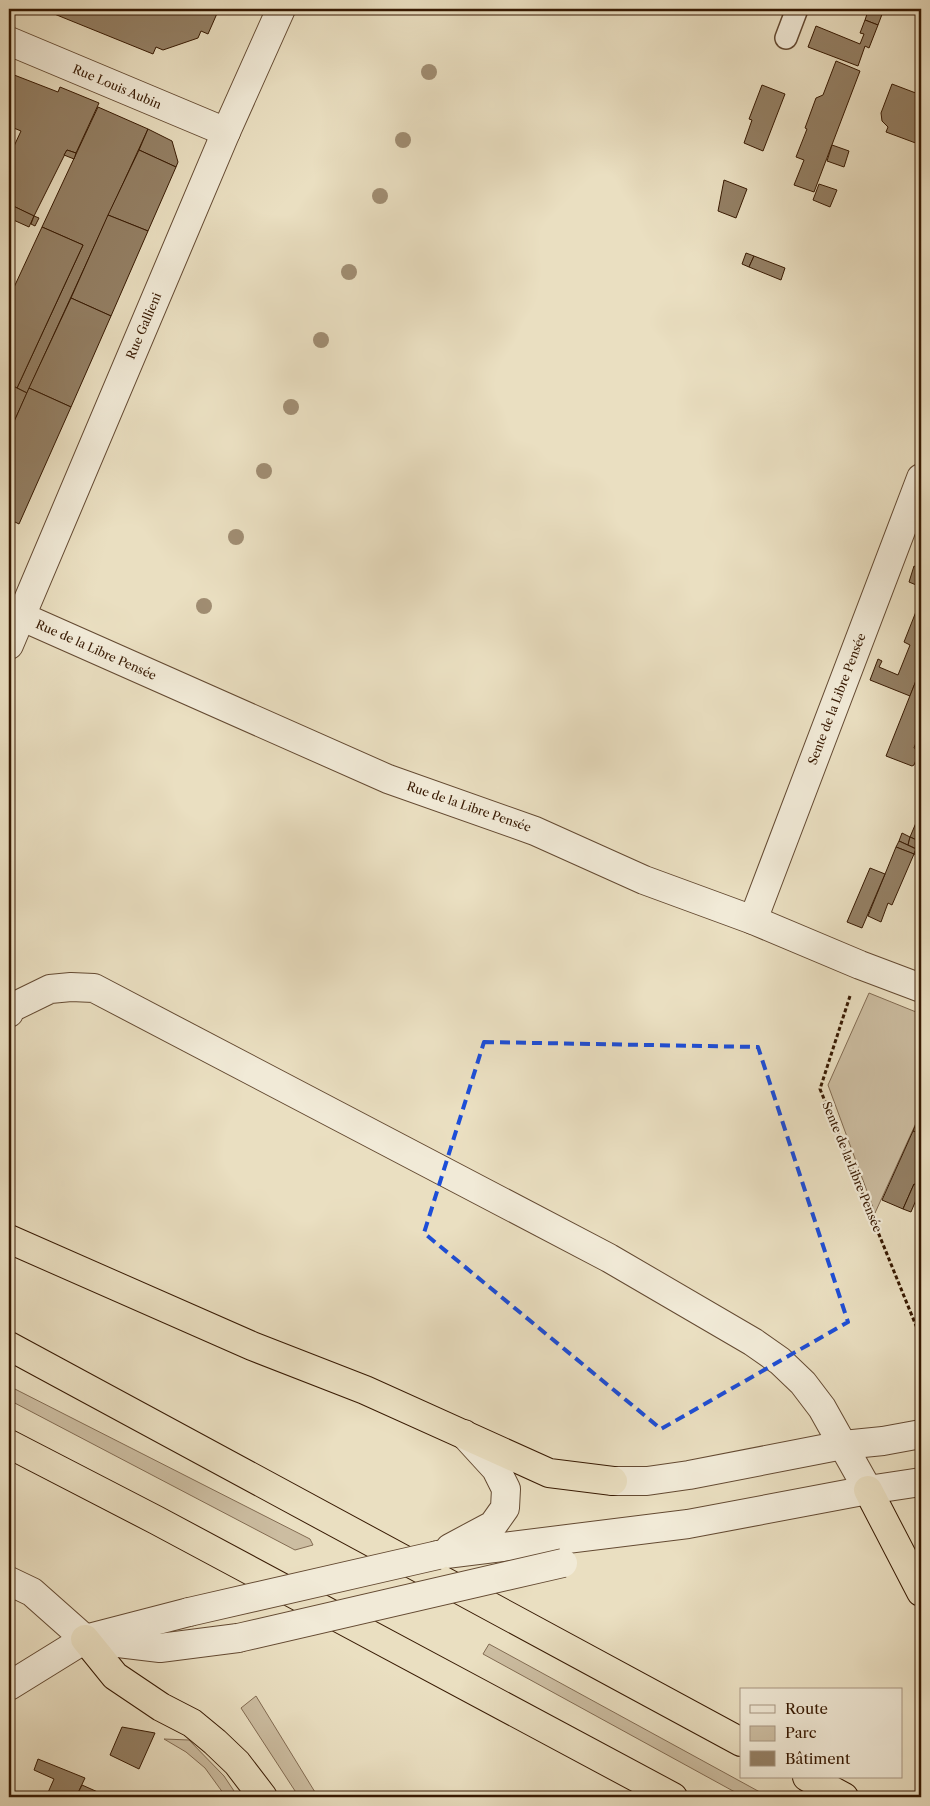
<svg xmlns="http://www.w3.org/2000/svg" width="930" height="1806" font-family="'Libre Caslon Text',serif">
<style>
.green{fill:#ccbda1;stroke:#826b52}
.building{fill:#948065;stroke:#371902}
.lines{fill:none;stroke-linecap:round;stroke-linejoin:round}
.service-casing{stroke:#644a32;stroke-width:24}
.minor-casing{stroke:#644a32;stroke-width:30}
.tertiary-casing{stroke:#644a32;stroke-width:30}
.motorway-casing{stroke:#371902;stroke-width:30}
.path{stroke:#371902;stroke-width:3;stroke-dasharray:4 2.5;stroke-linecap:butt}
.service{stroke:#f1ead7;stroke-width:21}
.minor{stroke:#f1ead7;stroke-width:28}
.tertiary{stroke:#f1ead7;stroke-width:28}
.motorway{stroke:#eadfc1;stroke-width:28}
.tertiary-bridge-casing{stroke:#644a32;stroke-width:30;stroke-linecap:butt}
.tertiary-bridge{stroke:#f1ead7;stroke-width:28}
.tree{fill:#a08d72}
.marked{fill:none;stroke:#1d4ed8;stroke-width:4;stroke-dasharray:10 6;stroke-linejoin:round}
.labels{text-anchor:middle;stroke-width:4.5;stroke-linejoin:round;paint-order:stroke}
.street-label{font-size:12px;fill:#371902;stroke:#f1ead7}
</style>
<rect width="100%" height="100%" fill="#eadfc1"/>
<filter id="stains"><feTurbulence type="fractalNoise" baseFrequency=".004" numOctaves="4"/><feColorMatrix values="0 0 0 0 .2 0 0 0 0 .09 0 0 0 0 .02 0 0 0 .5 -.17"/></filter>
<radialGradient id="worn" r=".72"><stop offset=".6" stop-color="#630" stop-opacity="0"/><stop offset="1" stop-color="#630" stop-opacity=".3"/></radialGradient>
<g class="green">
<polygon points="869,993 921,1014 921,1112 875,1213 828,1085"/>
<polygon points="9,1386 310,1539 313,1545 295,1550 9,1400"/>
<polygon points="489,1644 769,1797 744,1797 483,1654"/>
<polygon points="256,1696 318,1797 299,1797 241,1708"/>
<polygon points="164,1739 189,1740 224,1776 238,1797 226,1797 205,1768 186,1752"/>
</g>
<g class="building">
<polygon points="42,9 219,9 208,34 201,31 198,38 163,50 156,47 153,54"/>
<polygon points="873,9 884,9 878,25 865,20 868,11 872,12"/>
<polygon points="865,20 878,25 869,48 865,46 858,66 808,47 816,26 860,44 864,34 860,33"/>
<polygon points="836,61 860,71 814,192 794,185 804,160 796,157 807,129 805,128 816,98 823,95"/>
<polygon points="9,73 58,92 60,87 99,103 76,153 67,150 34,216 9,204 9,157 21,131 9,126"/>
<polygon points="892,84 921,95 921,145 886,132 888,127 882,121 881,113"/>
<polygon points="762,85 785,94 763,151 744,143 752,120 749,119"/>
<polygon points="98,107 148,129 27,393 17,388 83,245 42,227"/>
<polygon points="148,129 172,141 178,162 176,167 139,150"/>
<polygon points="832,145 849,151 844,167 827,161"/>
<polygon points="67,150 76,153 74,159 64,155"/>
<polygon points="139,150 176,167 148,231 108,215"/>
<polygon points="724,180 747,189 736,218 718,211"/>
<polygon points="819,184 837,190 830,207 813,200"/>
<polygon points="9,204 34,216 29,227 9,218"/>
<polygon points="108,215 148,231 111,316 71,298"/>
<polygon points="34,216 39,218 35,226 31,224"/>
<polygon points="42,227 83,245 17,388 9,384 9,298"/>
<polygon points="746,253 754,256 749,267 742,264"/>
<polygon points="754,256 785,268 781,280 749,267"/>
<polygon points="71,298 111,316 71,407 29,388"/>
<polygon points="9,384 27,393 9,433"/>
<polygon points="29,388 71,407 19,524 9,519 9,433"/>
<polygon points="914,566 921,569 921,587 909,582"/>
<polygon points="921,599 921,668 910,696 870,680 878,659 882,661 879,667 898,675 910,645 904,642"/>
<polygon points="921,668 921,729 914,748 920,750 914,765 912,766 886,756"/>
<polygon points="921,811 921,842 910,837"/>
<polygon points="902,833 910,837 908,845 899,841"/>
<polygon points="910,837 921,842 921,851 908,845"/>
<polygon points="899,841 916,849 914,854 896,847"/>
<polygon points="896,847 914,854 892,905 888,903 881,922 868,916"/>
<polygon points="916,849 921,851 920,857 914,854"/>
<polygon points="870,868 885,874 862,928 847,922"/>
<polygon points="920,1114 921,1124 917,1133 913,1131"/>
<polygon points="913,1131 921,1134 921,1187 914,1184 903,1209 882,1200"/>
<polygon points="914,1184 921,1188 911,1212 903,1209"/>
<polygon points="122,1727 155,1733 139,1769 110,1755"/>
<polygon points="38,1759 85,1778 76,1797 46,1797 54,1779 34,1770"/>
<polygon points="82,1785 109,1797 76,1797"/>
</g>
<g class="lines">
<defs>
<polyline id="service" points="786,38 797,9"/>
<g id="minor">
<polyline points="9,41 226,132"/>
<polyline points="9,611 388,779 535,831 644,880 753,920 860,965 921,988"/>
<polyline points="9,645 226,132 281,9"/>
<polyline points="753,920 921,478"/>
</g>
<g id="tertiary">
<polyline points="9,1013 11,1008 50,989 71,987 94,988 609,1258 753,1342 780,1361 803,1383 822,1408 868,1490"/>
<polyline points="613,1481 647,1481 689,1475 843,1445 883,1441 921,1434"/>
<polyline points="450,1548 493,1525 505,1508 506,1489 496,1469 464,1434"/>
<polyline points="438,1555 688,1524 868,1490 921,1482"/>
<polyline points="9,1581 32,1592 85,1639 160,1648 238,1638"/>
<polyline points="9,1686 85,1639 189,1612"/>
</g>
<g id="motorway">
<polyline points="9,1239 252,1346 365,1390 549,1473 613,1481"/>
<polyline points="9,1346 741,1742"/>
<polyline points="9,1444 156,1520 673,1797"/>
<polyline points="868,1490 921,1592"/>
<polyline points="85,1639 115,1676 161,1707 192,1723 215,1742 237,1763 263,1797"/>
<polyline points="807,1777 844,1797"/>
</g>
</defs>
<use href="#service" class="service-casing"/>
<use href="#minor" class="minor-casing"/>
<use href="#tertiary" class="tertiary-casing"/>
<use href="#motorway" class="motorway-casing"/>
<polyline class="path" points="850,996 820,1089 921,1338"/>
<use href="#service" class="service"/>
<use href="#minor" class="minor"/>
<use href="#tertiary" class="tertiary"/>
<use href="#motorway" class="motorway"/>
<defs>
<g id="tertiary-bridge">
<polyline points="189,1612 438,1555"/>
<polyline points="238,1638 563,1563"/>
</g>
</defs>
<use href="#tertiary-bridge" class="tertiary-bridge-casing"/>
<use href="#tertiary-bridge" class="tertiary-bridge"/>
</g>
<g class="tree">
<circle cx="429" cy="72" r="8"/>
<circle cx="403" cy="140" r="8"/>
<circle cx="380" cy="196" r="8"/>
<circle cx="349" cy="272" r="8"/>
<circle cx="321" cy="340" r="8"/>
<circle cx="291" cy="407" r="8"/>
<circle cx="264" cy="471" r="8"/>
<circle cx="236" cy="537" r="8"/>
<circle cx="204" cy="606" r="8"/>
</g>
<path class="marked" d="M484 1042 758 1047 848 1322 661 1429 424 1233Z"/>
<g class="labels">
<g class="street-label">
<text transform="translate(117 87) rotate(23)" y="4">Rue Louis Aubin</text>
<text transform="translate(144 326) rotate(-67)" y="4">Rue Gallieni</text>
<text transform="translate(96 650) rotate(24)" y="4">Rue de la Libre Pensée</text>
<text transform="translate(837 699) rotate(-69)" y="4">Sente de la Libre Pensée</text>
<text transform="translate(469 807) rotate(19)" y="4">Rue de la Libre Pensée</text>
<text transform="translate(852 1167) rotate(68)" y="4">Sente de la Libre Pensée</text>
</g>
</g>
<rect width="930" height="1806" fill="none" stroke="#eadfc1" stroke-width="30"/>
<rect x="10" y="10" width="910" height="1786" fill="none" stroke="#371902" stroke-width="2.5"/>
<rect x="15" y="15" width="900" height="1776" fill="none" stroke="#371902"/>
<rect x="740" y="1688" width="162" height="90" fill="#f1ead7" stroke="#a79682"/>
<rect x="750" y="1705" width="25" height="8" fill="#f1ead7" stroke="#a79682"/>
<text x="785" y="1714" font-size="15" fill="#371902">Route</text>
<rect x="750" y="1726" width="25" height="15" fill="#ccbda1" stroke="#a79682"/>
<text x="785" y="1738" font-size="15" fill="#371902">Parc</text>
<rect x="750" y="1751" width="25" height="15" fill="#948065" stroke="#a79682"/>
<text x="785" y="1764" font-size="15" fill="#371902">Bâtiment</text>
<rect width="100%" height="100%" filter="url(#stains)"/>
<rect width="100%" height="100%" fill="url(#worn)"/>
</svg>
